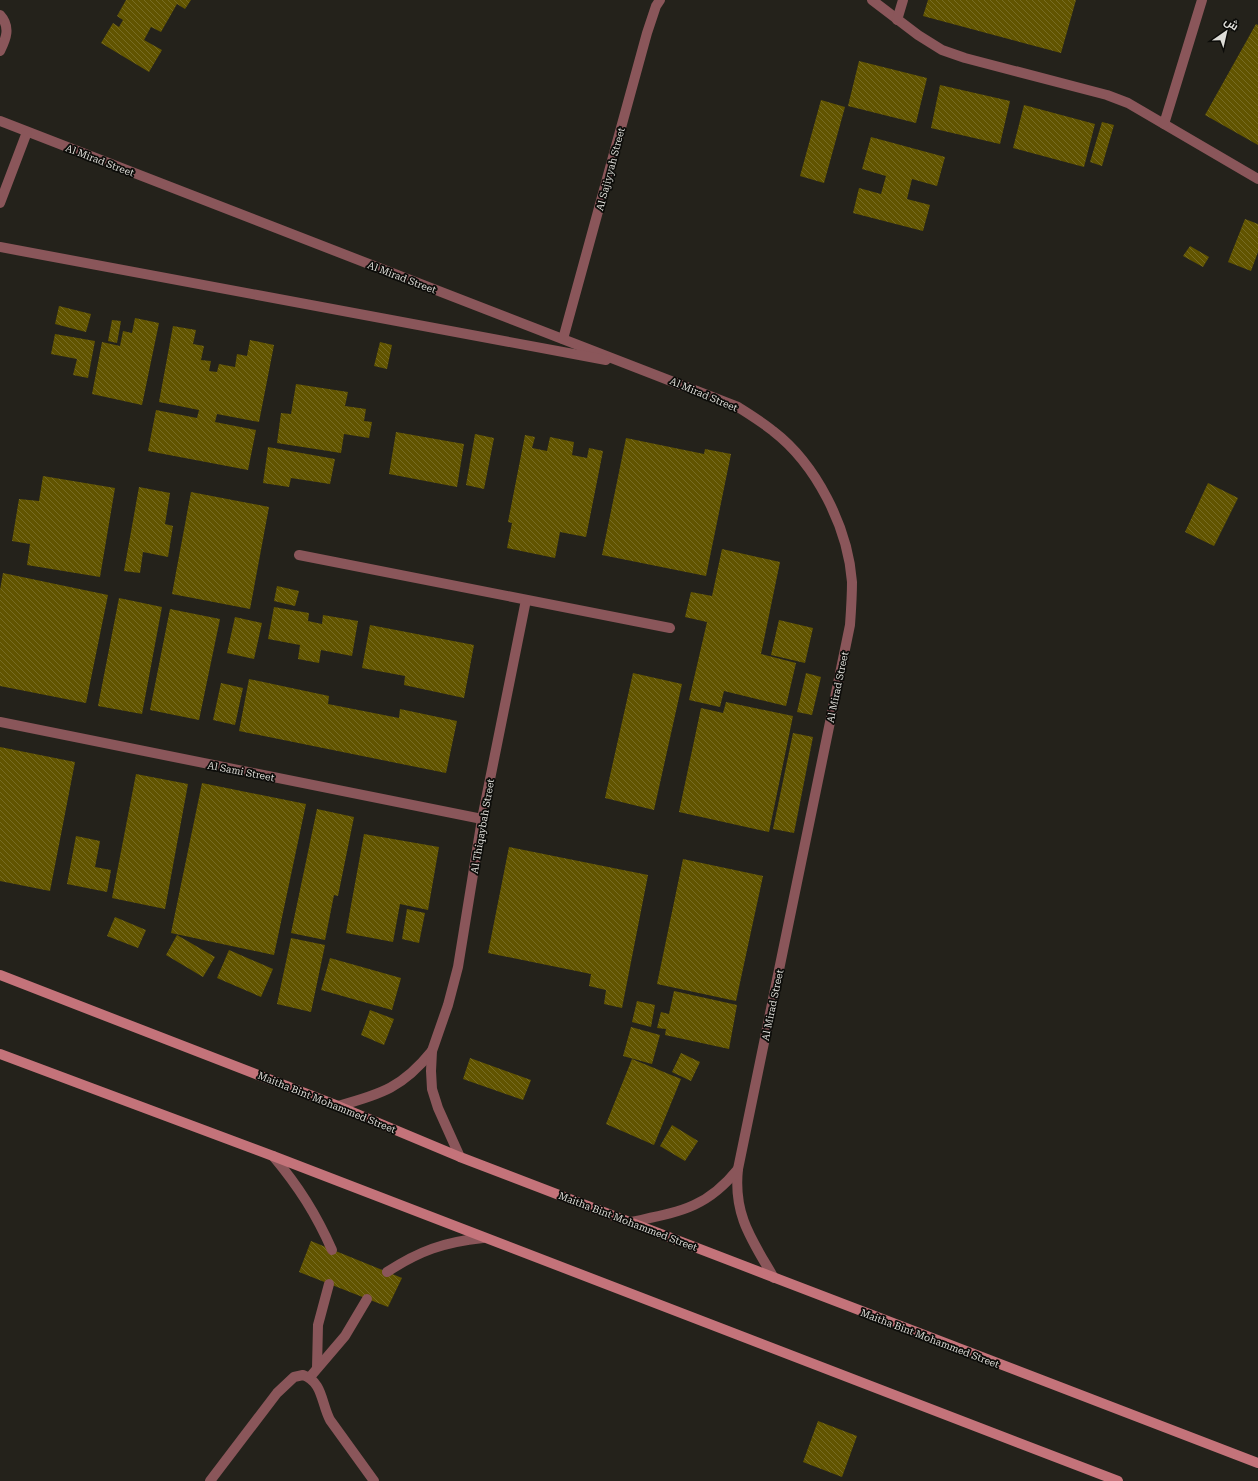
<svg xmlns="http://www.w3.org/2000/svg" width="1258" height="1481" font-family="'Roboto Serif',Cairo,serif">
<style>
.building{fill:url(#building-back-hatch)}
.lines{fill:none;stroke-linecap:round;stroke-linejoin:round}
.lane{stroke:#8a565a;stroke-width:10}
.street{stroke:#8a565a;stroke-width:10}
.secondary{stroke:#c4737a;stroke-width:10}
.labels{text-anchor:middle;stroke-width:3.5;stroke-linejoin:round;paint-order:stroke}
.street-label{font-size:10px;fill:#deddd8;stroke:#0c0c09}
</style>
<defs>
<pattern id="building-back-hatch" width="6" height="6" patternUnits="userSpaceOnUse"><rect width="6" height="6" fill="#615400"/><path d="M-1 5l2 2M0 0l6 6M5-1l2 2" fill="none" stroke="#776c24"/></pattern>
</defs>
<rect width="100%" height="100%" fill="#24221b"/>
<g class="building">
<polygon points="126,0 191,0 185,9 177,4 161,32 151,27 144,40 162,50 149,72 101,43 113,23 119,27 123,20 117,16"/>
<polygon points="928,0 1076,0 1061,53 923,16"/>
<polygon points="1256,24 1258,25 1258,145 1205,115"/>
<polygon points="859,61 927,78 916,123 848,106"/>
<polygon points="940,85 1010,101 1000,144 931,128"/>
<polygon points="821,100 845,107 824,183 800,176"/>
<polygon points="1024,105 1095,124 1084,167 1013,148"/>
<polygon points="1102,122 1114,125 1102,166 1090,162"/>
<polygon points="871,137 945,157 937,186 912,179 907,199 930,205 923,231 853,213 859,188 881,194 886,176 862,169"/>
<polygon points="1245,219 1258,224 1258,252 1251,271 1228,262"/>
<polygon points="1190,246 1209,257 1203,267 1183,256"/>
<polygon points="59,306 91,314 86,332 55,324"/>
<polygon points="135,318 159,323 142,405 92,394 102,342 120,346 123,331 132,333"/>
<polygon points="112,320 121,321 117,343 108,341"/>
<polygon points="173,326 196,330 193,344 204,346 201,360 211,361 209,371 217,372 219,364 235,367 237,354 247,356 250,340 274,345 259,422 217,414 215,422 256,430 248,470 148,451 156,410 197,418 199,410 159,402"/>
<polygon points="55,334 95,341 88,378 73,375 77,359 51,354"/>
<polygon points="380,342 392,345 387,369 374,366"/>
<polygon points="296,384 348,392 345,406 366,409 364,421 372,422 369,438 344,434 341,453 277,443 281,413 291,414"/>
<polygon points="396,432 464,444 457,487 389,474"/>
<polygon points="475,434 494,438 484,489 466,485"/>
<polygon points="525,435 535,437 532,448 547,451 550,437 574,442 572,455 587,458 589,448 603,451 586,537 560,532 555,558 507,548 512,523 508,522"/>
<polygon points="626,438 704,454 705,449 731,454 706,576 602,555"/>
<polygon points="268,447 335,459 330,484 291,478 289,487 263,483"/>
<polygon points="43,476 115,488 100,577 27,565 30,544 12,541 19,499 39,501"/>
<polygon points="1208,483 1238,498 1214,546 1185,532"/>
<polygon points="139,487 170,493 165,524 173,526 168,557 143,552 140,573 124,571"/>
<polygon points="191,492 269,507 250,609 172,594"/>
<polygon points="722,549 780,562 761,654 796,663 786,706 724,691 720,707 689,700 707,622 685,617 691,592 712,596"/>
<polygon points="3,573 108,595 86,703 0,686 0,590"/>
<polygon points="277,586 299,591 295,606 274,601"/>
<polygon points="119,598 162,607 142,714 98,706"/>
<polygon points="274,607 309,613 308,621 322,624 323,615 358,621 352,656 321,650 319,663 298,659 300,645 268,639"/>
<polygon points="170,609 220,619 199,720 150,710"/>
<polygon points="235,617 262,623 254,659 227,653"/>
<polygon points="779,620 813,628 805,663 771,655"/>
<polygon points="370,625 474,645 464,698 404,685 405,676 362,668"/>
<polygon points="633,673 682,684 654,810 605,798"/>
<polygon points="806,673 821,677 812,715 797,712"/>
<polygon points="249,679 329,696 328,704 399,718 400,709 457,721 446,773 239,731"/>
<polygon points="221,683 243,688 235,725 213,720"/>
<polygon points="726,702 793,716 769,832 679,812 701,708 723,713"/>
<polygon points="793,733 813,737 794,833 773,829"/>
<polygon points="0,747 75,762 50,891 0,881"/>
<polygon points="136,774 188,784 165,909 112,898"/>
<polygon points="202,783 306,804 274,955 171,933"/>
<polygon points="317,809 354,817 338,896 334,895 325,940 291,933"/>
<polygon points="364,834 439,847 428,910 400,904 393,942 346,933"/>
<polygon points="76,836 100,841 95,867 111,870 107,892 67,884"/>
<polygon points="509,847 648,875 622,1008 604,1004 606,990 589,986 591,974 488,953"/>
<polygon points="683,859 763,876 736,1001 657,984"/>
<polygon points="407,909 425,913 419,943 402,939"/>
<polygon points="115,917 146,930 138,948 107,936"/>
<polygon points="177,935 215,957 203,977 166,955"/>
<polygon points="291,938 325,945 311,1012 277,1004"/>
<polygon points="229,950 273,969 261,997 217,978"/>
<polygon points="330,958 401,978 392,1010 321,990"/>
<polygon points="674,991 737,1005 729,1049 665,1035 666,1029 657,1028 661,1012 669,1014"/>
<polygon points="637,1001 655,1005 651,1027 632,1022"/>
<polygon points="370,1010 394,1019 384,1045 361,1035"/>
<polygon points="631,1027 660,1035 652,1064 623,1056"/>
<polygon points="681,1053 700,1062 691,1081 672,1072"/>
<polygon points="470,1058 531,1080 523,1100 463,1079"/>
<polygon points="632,1059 681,1079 654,1145 606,1124"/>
<polygon points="672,1125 698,1141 685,1161 660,1146"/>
<polygon points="311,1241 402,1278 388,1307 299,1272"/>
<polygon points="818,1421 857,1436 842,1477 803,1462"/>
</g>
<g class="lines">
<g class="lane">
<path d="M0 15C11 27 6 39 0 51"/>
<path d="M273 1156C299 1187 316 1214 332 1250"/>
<path d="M387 1272C419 1251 444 1242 483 1238"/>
<polyline points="317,1368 318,1325 329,1284"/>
<polyline points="310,1377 345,1336 367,1299"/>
<path d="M210 1481 277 1393 294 1377 303 1375C323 1382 321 1403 330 1420L374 1481"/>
</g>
<g class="street">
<polyline points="872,0 918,35 942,50 965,58 1107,95 1128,103 1258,179"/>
<polyline points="897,20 903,0"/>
<path d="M0 121 738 407C749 414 762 422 773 431 816 464 848 527 852 582 852 596 851 611 850 625L738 1169C733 1215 752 1240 774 1278"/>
<polyline points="1164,124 1202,0"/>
<polyline points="0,203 27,132"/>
<polyline points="0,247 606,360"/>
<polyline points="563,339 647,33 656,6 660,0"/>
<polyline points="299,555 670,628"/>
<polyline points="0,722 482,819"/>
<path d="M338 1106C382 1094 403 1087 432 1051"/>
<polyline points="460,1157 438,1108 432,1089 431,1071 432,1051 448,1005 458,967 482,819 526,600"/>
<path d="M631 1222C678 1212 706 1209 738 1169"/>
</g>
<g class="secondary">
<polyline points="0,975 338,1106 460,1157 1258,1463"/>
<polyline points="0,1054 273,1156 1118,1481"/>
</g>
</g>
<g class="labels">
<g class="street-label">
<text transform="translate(100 160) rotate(21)" y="4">Al Mirad Street</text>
<text transform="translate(610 169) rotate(-75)" y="4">Al Sajiyyah Street</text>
<text transform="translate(402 277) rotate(21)" y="4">Al Mirad Street</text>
<text transform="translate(704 394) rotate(23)" y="4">Al Mirad Street</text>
<text transform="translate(837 687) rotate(-78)" y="4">Al Mirad Street</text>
<text transform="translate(241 771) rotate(11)" y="4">Al Sami Street</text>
<text transform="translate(482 826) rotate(-80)" y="4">Al Thiqaybah Street</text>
<text transform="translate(772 1005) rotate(-78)" y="4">Al Mirad Street</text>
<text transform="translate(327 1102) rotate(22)" y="4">Maitha Bint Mohammed Street</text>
<text transform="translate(628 1221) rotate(21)" y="4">Maitha Bint Mohammed Street</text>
<text transform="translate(930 1338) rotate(21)" y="4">Maitha Bint Mohammed Street</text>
</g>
</g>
<g transform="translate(1226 32) rotate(34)" stroke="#0c0c09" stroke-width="3" paint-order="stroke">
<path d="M0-3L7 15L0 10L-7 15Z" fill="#deddd8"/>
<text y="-6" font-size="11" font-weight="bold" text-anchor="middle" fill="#deddd8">ش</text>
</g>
</svg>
